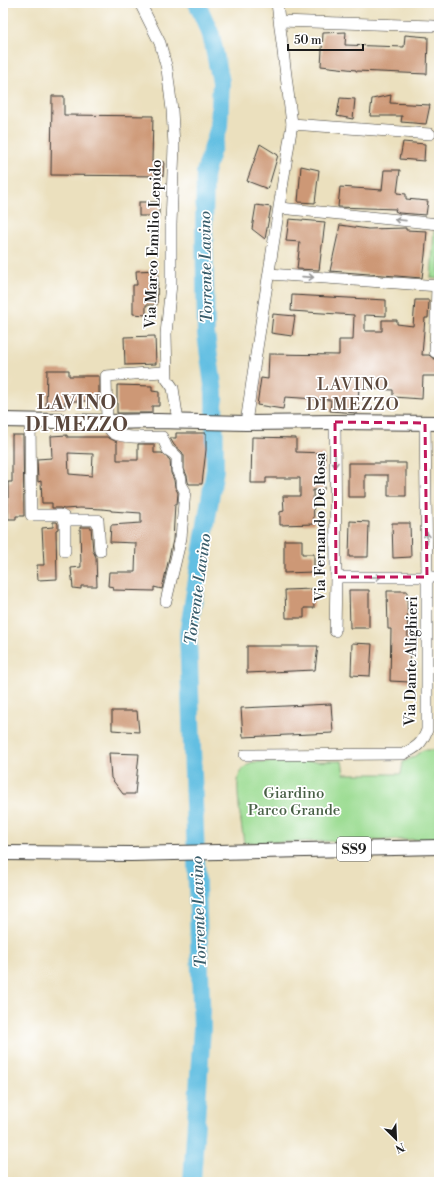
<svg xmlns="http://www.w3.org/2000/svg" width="442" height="1185" font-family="'Libre Bodoni',serif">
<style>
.green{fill:#9bdc92;stroke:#5c7c57}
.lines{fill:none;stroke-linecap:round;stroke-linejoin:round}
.river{stroke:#64bfe2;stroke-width:18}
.building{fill:#cd9876;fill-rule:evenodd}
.minor-casing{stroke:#3b3934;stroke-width:12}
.major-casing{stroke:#3b3934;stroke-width:16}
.minor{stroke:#fff;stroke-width:11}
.major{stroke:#fff;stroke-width:14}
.oneway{stroke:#999}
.marked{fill:none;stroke:#c2185b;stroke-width:3;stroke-dasharray:8 5;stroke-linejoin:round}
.labels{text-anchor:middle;stroke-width:3.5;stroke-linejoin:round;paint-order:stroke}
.shield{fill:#fff;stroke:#606060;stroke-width:1}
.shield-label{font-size:14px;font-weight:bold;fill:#1c1c1c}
.street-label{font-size:15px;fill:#1c1c1c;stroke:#fff}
.park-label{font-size:15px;fill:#485f45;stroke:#fff}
.water-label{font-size:16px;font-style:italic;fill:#395d6b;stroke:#fff}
.quarter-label{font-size:17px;letter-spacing:1px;fill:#5a473c;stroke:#fff}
.district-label{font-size:19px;font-weight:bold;letter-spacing:1px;fill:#5a473c;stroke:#fff}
</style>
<rect width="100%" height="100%" fill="#fff"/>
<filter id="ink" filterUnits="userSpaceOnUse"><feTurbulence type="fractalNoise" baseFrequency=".025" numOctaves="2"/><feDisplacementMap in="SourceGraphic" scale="8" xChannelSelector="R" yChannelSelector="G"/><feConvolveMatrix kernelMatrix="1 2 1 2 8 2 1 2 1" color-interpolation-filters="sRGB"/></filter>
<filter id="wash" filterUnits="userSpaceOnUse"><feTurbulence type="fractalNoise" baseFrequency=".012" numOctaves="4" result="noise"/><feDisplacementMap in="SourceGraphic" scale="16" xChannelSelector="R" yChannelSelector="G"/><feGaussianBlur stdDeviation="0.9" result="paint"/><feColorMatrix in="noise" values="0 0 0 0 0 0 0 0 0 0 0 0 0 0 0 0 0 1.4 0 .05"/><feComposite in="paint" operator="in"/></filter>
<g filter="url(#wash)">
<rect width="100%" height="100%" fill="#ebe0be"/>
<g class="green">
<polygon points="434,231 439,231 439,279 431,278"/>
<path d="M423 750H439V839L244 843C242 828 235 788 239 776 242 769 246 766 252 762L342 761 344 774H401L403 762 412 758Z"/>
</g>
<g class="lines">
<polyline class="river" points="192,1182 202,1028 188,634 215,469 214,393 206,334 204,228 205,172 219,127 221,82 211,35 197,3"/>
</g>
<g id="blocks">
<g class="building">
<polygon points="346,32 345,45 404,47 405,35 428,37 427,74 356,71 356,70 321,66 323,33"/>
<polygon points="391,95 390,103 430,105 426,124 401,122 402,116 370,116 372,99"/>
<polygon points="52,96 64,96 64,115 153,116 152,162 164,162 163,176 51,175"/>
<polygon points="340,98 355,99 353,119 337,116"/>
<polygon points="403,142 425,144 424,161 400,159"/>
<polygon points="260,144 278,155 268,189 247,181"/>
<polygon points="301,166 319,170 315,203 298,202"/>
<polygon points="384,170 400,170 397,193 406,194 406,199 428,201 426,215 399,213 395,211 396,209 338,207 340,187 382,190"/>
<rect x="139" y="202" width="20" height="14"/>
<polygon points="256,205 271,207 265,239 252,229"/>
<polygon points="289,219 325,222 319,270 297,269 300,242 286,241"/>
<polygon points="340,225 368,229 406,228 406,230 427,231 425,255 422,278 330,271"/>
<polygon points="158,270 157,305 146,305 146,315 133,314 133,285 137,285 136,271"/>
<polygon points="292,295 386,300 386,316 365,315 365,331 382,331 382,320 397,320 397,324 413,326 415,300 429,300 428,318 425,318 422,355 429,355 434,359 439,358 439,376 423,376 422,399 393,397 393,390 359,388 357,413 330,411 331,400 285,397 283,409 257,405 261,378 268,379 269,354 339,355 339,340 353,340 354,315 291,311"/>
<polygon points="273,314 295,316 292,336 271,333"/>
<polygon points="155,336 156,364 125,365 124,337"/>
<polygon points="47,370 69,370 69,376 99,376 99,401 65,401 65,408 46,408"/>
<polygon points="117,385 152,386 152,391 159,392 159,406 152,406 152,413 117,413"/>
<polygon points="176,433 206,433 206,450 202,484 189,484 188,482 187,476 184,469 184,456 182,452 174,445 170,438 176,438"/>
<polygon points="12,435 23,435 24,516 16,516 16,519 8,519 8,482 12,482"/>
<path d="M67 435V437H107L117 442V460H138V444H154V453H162L170 460 171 473 174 480 175 487 178 493 177 504H175L173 540 162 589 154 587V591L113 590 114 587 108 586 109 572H135L136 543 110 542 111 525 141 523V513L111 511V510L102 509 80 508 64 509 60 508H52V503H42L41 481 38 482 37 459 52 458 51 436ZM68 453 93 454 92 476 69 474Z"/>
<polygon points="252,437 296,438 296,452 325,453 324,490 313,490 314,524 280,525 280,512 284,511 283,496 300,496 300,478 266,478 266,483 251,483"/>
<polygon points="348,463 406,463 406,496 388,496 388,475 365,475 365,497 348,497"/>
<polygon points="350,521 369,522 368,557 349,557"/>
<polygon points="53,522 57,522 58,524 58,529 56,530 57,579 38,580 37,565 44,565 42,528 53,527"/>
<polygon points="392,523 410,523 411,557 393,558"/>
<polygon points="80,527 91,527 93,551 96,557 97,586 81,586 81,589 73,588 71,568 81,567"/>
<polygon points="284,540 302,540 302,554 314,554 314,572 284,573"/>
<polygon points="313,589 314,608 304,608 304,618 286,618 285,590"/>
<polygon points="349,590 369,590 369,628 350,628"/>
<polygon points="387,591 407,591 408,642 410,642 409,682 390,681 391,629 388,629"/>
<polygon points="352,643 372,644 370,676 351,675"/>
<polygon points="247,646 318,646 315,670 247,673"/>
<polygon points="331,704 333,733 243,737 241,708"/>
<polygon points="112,711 137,711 139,732 112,730"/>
<polygon points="109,753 139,754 135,794 123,794 111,778"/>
</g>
</g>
</g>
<g filter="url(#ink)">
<use href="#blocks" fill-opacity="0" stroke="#3b3934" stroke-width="1"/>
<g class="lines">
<defs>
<g id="minor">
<polyline points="140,3 160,43 167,69 172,110 174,146 171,224 171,284 166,334 167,379"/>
<polyline points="280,21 434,26"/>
<polyline points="292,124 430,134"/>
<polyline points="280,208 439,224"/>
<polyline points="269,274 439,286"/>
<polyline points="435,352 437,286"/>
<polyline points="30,420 31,515 60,515 64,517 65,521 65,551"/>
<polyline points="246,423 253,374 292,124 277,3"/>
<polyline points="64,520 98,520 100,551"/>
<polyline points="336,577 439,577"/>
<path d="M166 601 181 538 185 491 181 484V479L177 470V457L174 454 168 450 162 437C148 437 125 439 113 433 109 430 108 426 107 422L106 376 162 372 173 388 178 421"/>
<polyline points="335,631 336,577 335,422"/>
<path d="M245 755 403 754C416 748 422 744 427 730V577L425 423"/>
</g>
<g id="major">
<polyline points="3,420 107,422 157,421 246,423 335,422 439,423"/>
<polyline points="3,853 131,854 439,847"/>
</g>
</defs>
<use href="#minor" class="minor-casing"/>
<use href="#major" class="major-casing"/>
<use href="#minor" class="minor"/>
<use href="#major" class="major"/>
</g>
<defs><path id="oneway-shaft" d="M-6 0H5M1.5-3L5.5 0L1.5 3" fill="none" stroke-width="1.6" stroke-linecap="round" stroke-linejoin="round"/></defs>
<g class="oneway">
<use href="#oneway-shaft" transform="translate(400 220) rotate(-174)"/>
<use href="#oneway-shaft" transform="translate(308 277) rotate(4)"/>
<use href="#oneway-shaft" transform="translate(335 461) rotate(90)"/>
<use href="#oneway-shaft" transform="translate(427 538) rotate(-91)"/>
<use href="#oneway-shaft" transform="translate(375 577)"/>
</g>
</g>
<path class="marked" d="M335 422 425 423 427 577H336Z"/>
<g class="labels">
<rect class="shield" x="337" y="837" width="34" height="24" rx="3"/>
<g class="shield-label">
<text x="354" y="854">SS9</text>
</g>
<g class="street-label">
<text transform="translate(153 244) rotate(-88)" y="5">Via Marco Emilio Lepido</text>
<text transform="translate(320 527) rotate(-90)" y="5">Via Fernando De Rosa</text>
<text transform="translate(411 661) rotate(-89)" y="5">Via Dante Alighieri</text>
</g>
<g class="park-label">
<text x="294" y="798">Giardino<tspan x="294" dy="17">Parco Grande</tspan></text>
</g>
<g class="water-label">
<text transform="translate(205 267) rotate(-91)" y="6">Torrente Lavino</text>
<text transform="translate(197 589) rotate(-82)" y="6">Torrente Lavino</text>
<text transform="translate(198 912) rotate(-92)" y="6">Torrente Lavino</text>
</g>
<g class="quarter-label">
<text x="353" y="390">LAVINO<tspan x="353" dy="20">DI MEZZO</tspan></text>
</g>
<g class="district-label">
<text x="77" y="409">LAVINO<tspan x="77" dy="22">DI MEZZO</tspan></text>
</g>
</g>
<rect width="442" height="1185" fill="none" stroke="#fff" stroke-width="16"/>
<g transform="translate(396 1139) rotate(156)" stroke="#ffffff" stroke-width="3" paint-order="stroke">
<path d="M0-3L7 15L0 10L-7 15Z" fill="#1c1c1c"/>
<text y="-6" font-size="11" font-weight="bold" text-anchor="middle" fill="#1c1c1c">N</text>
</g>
<path d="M288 44v6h75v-6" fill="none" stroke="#1c1c1c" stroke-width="2"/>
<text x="294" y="44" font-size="12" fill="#1c1c1c" stroke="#ffffff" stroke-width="3" paint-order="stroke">50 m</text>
</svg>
